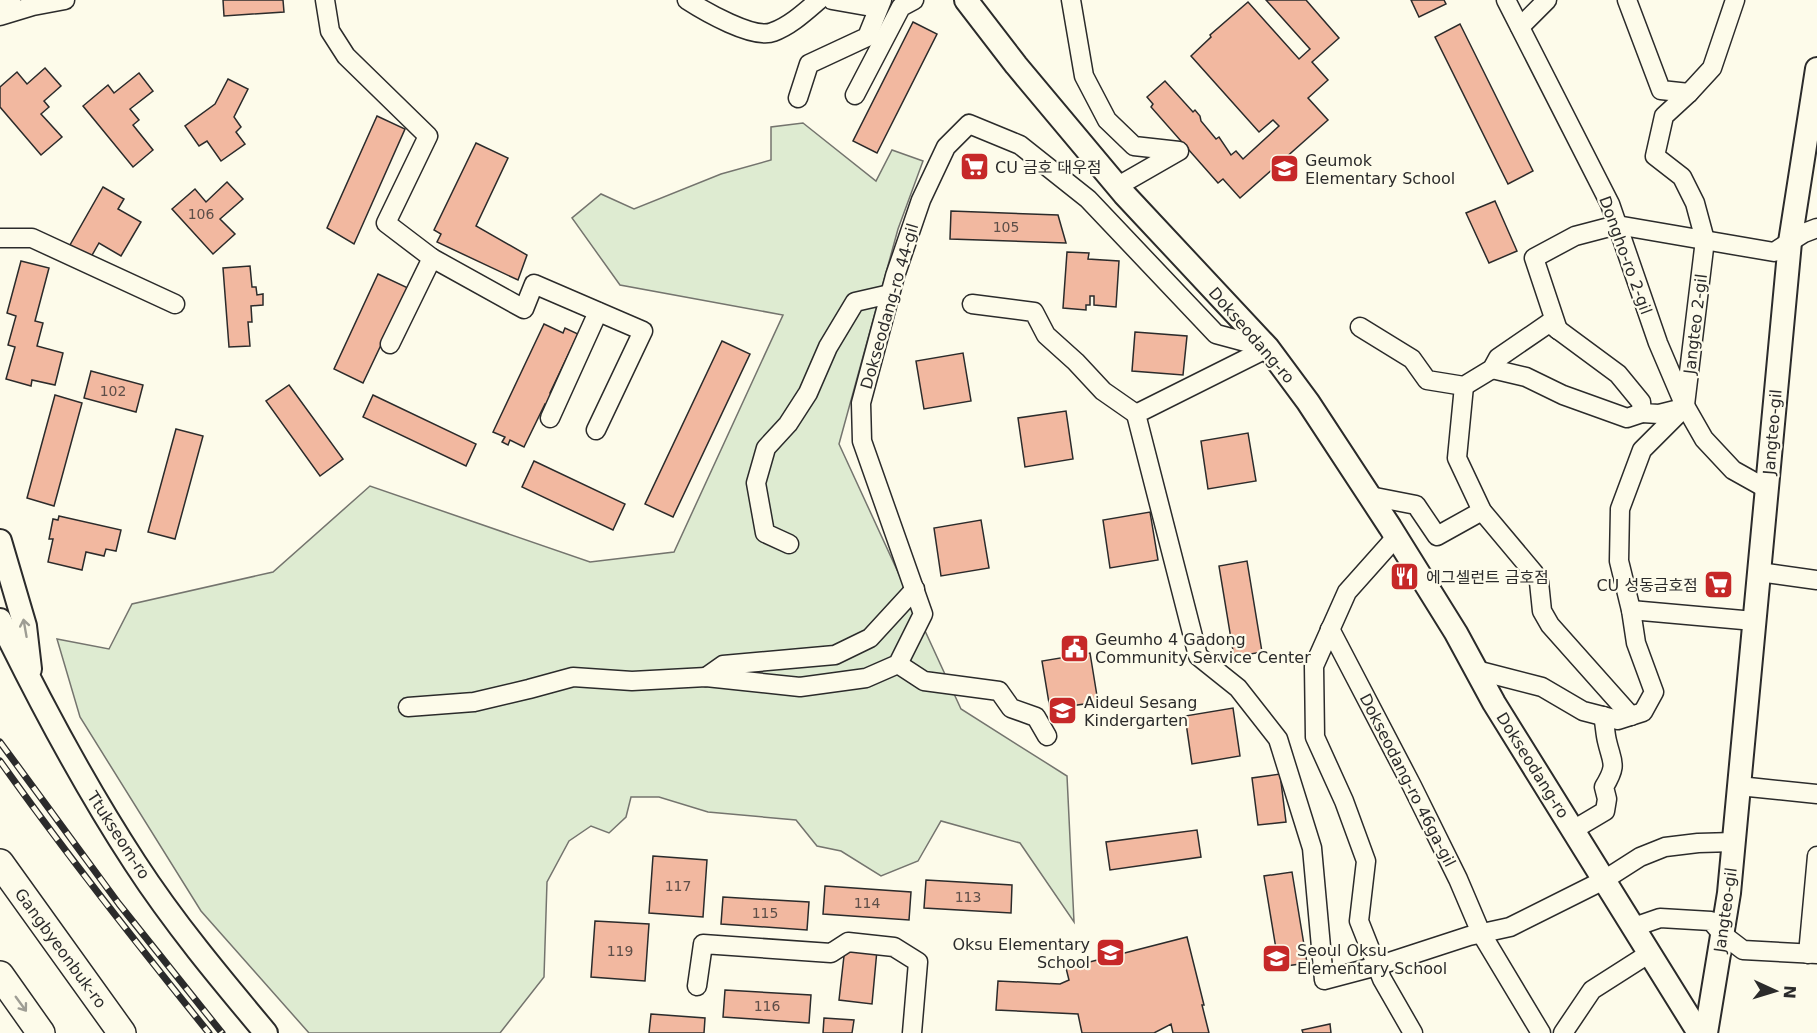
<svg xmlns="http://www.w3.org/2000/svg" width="1817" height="1033" font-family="'DejaVu Sans','Noto Sans KR',sans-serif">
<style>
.green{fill:#deebd1;stroke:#74746e;stroke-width:1.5}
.building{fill:#f2b8a0;stroke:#2b2b2b;stroke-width:1.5}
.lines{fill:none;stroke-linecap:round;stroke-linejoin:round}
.minor-casing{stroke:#2b2b2b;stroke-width:21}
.major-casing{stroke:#2b2b2b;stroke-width:26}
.highway-casing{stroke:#2b2b2b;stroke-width:30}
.minor{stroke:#fdfbea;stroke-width:18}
.major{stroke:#fdfbea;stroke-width:22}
.highway{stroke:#fdfbea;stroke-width:27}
.rail-casing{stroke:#2b2b2b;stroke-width:7}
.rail{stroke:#fdfbea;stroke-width:4.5;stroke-dasharray:14;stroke-linecap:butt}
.oneway{stroke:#9e9d94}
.labels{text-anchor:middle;stroke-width:4.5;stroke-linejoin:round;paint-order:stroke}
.number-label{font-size:14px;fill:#5d4e48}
.poi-label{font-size:16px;fill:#2b2b2b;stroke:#fdfbea;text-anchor:start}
.street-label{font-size:16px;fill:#2b2b2b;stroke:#fdfbea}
</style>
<rect width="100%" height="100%" fill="#fdfbea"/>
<polygon class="green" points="803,123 876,181 892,150 923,161 898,229 839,444 961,709 1067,776 1074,922 1020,843 941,821 918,861 881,876 841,851 817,846 796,820 708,812 659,797 631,797 626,817 609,833 591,826 569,841 547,882 544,977 500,1033 309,1033 201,911 80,717 57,639 109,649 132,604 273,572 370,486 590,562 674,552 783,315 620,285 572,218 601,194 634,209 721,174 771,160 771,127"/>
<g class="building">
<polygon points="223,0 283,0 284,12 224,16"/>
<polygon points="1266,0 1306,0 1339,38 1312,62 1328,80 1308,98 1328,120 1240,198 1223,179 1218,183 1151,107 1153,104 1147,97 1165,81 1193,112 1195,110 1200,116 1201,121 1216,139 1219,137 1231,155 1236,151 1243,159 1279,126 1273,120 1259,132 1191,56 1211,37 1210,35 1248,2 1299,59 1310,49"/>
<polygon points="1411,0 1444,0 1446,4 1419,17"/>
<polygon points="913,22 937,34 877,153 853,141"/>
<polygon points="1460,24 1533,171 1508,184 1435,37"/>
<polygon points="45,68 61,86 44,101 49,107 41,114 62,137 41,155 0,107 0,87 17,72 27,84"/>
<polygon points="139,73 153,91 130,109 139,120 133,125 153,150 133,167 83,106 108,85 114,93"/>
<polygon points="228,79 248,89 234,117 241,127 236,132 245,144 221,161 207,141 199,146 185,126 215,104"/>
<polygon points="377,116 405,129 354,244 327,228"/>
<polygon points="476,143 508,158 476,226 527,255 518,280 437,242 441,234 434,230"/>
<polygon points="227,182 243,199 220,219 235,234 213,254 172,209 195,189 206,202"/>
<polygon points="103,187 124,199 118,209 141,222 121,256 99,243 91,257 70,245"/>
<polygon points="1495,201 1517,251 1489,263 1466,213"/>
<polygon points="951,211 1058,215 1066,243 950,239"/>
<polygon points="1067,252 1089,253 1088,259 1119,261 1116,307 1094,305 1094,296 1090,296 1090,305 1086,305 1086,310 1063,308"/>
<polygon points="21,261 49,268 35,321 43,323 37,346 63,353 55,385 32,380 31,386 6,379 15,347 8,345 16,316 7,313"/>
<polygon points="250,266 252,287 256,287 257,295 263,294 263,305 251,306 252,322 248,322 250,346 229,347 223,268"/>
<polygon points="378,274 408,288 363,383 334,369"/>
<polygon points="544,324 563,333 565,328 578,334 550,393 557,397 552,407 545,404 524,447 510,440 508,445 502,442 505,437 493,432"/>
<polygon points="1135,332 1187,336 1183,375 1132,371"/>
<polygon points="722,341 750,354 673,517 645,504"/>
<polygon points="963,353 971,401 924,409 916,361"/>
<polygon points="91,371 143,385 136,412 84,398"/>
<polygon points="289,385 343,459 320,476 266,401"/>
<polygon points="55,395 82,403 54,506 27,498"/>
<polygon points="373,395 476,444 466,466 363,417"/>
<polygon points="1066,411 1073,459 1025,467 1018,418"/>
<polygon points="176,429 203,436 175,539 148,532"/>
<polygon points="1248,433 1256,481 1208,489 1201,441"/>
<polygon points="534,461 625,504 613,530 522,487"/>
<polygon points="1150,512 1158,560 1110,568 1103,520"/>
<polygon points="59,516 121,530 116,551 106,549 104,556 86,552 82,570 48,562 53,539 49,539 53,519 58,520"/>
<polygon points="981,520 989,568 941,576 934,528"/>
<polygon points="1247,561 1262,652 1234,657 1219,566"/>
<polygon points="1090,653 1098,702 1050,709 1042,661"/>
<polygon points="1233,708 1240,756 1192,764 1185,716"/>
<polygon points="1280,774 1286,822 1258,825 1252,778"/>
<polygon points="1197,830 1201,857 1110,870 1106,842"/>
<polygon points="653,856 707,860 703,917 649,913"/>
<polygon points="1292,872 1307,963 1279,967 1264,876"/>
<polygon points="926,880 1012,885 1011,913 924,908"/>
<polygon points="825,886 911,892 909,920 823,914"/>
<polygon points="723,897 809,902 807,930 721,924"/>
<polygon points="595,921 649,924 645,981 591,977"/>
<polygon points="1187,937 1204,1005 1202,1005 1209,1033 1173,1033 1171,1024 1154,1033 1082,1033 1078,1014 996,1010 998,981 1060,984 1069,980 1066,968"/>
<polygon points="845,947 877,950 872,1004 839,1000"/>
<polygon points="725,990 811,995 809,1023 723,1017"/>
<polygon points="651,1014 705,1018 704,1033 649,1033"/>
<polygon points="824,1018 854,1020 852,1033 823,1033"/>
<polygon points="1330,1024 1331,1033 1303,1033 1302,1030"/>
</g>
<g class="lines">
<defs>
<g id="minor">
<polyline points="325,0 330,31 346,56 428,136 386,223 432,258 390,344"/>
<path d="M687 0C704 11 754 40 773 32 790 26 805 12 819 0"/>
<polyline points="832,0 866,6 881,0"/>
<polyline points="1071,0 1084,76 1107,120 1134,146 1179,151 1118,186"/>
<polyline points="1506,0 1610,204 1658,343 1684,404 1704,439 1733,470 1767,489"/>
<polyline points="1627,0 1661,90 1689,93"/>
<polyline points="0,16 33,6 65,0"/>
<polyline points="1520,27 1547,0"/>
<polyline points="855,95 901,7 914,0"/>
<polyline points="798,98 809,64 867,37 882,0"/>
<polyline points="0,238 32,238 175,304"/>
<polyline points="432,258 524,309 534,284 643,331 596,430"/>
<polyline points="972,304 1034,312 1046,335 1076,362 1103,391 1136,414"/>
<polyline points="1360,327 1412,359 1427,380 1464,386 1492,369 1498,358 1549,323 1618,374 1641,402 1642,413 1659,414 1683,408"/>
<polyline points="1558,330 1534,258 1575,236 1617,225 1774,252 1804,233 1817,228"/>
<polyline points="1268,348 1136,414 1198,656 1238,688 1278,739 1312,848 1324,980 1377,966 1469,936 1510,927 1604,880 1640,857 1665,847 1698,843 1734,842"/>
<polyline points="1492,369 1526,377 1563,395 1627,418 1642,413"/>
<polyline points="1464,386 1457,458 1482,511 1534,573 1539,582 1542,611 1550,625 1631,716"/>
<polyline points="1685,405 1705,240 1695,203 1682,177 1655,156 1664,116 1689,93 1712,68 1735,0"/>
<polyline points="550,418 598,312"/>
<polyline points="1370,496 1416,505 1437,536 1482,511"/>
<polyline points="1396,537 1347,592 1314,666 1315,737 1344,801 1366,861 1359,921 1382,979 1413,1033"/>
<polyline points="789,544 765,533 756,483 766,448 788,424 808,393 828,347 855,302 890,294"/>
<polyline points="1759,572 1817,580"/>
<polyline points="1631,610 1754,621"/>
<polyline points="1330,629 1412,786 1458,879 1481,933 1541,1033"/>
<polyline points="898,664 924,681 999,691 1011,708 1036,717 1047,736"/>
<polyline points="1476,670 1542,687 1583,711 1618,720 1643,712 1654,692 1636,643 1631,610 1619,561 1620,509 1642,450 1685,407"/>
<polyline points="706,677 723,665 835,655 870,638 915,589"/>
<polyline points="408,707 474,702 529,689 573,677 632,681 706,677 800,687 866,678 898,664 923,614 862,441 861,403 895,276 921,200 946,147 969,124 1020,145 1088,199 1216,334 1268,348"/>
<polyline points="1739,786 1817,794"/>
<path d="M1573 830 1605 811 1607 799 1604 787C1618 764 1612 763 1607 741 1605 733 1605 724 1603 716"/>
<polyline points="1634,927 1660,918 1711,921 1722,934 1743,950 1817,954"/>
<polyline points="1808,954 1817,856"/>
<polyline points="697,986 703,944 831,953 848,942 894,947 918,962 912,1033"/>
<polyline points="1563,1033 1592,990 1650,953"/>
</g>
<g id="major">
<polyline points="966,0 1016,65 1124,194 1268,348 1308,402 1390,527 1456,633 1494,703 1699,1033"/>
<polyline points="0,3 9,0"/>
<polyline points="0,541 25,626 30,669"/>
<path d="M0 620C41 704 84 785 135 863 174 923 220 978 266 1033"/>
<polyline points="1706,1033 1729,893 1790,242 1817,69"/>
</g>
<g id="highway">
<polyline points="0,863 122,1033"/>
<polyline points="0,975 41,1033"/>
</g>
</defs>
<use href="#minor" class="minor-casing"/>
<use href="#major" class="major-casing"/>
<use href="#highway" class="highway-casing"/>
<use href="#minor" class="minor"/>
<use href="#major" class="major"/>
<use href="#highway" class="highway"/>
<defs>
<g id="rail">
<polyline points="0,742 119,904 222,1033"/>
<path d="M0 761C66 854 137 944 209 1033"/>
</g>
</defs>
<use href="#rail" class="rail-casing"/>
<use href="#rail" class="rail"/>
</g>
<defs><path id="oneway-shaft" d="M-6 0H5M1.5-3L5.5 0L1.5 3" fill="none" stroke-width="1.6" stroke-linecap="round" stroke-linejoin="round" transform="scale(1.5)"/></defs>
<g class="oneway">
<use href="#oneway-shaft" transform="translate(25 628) rotate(-100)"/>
<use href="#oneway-shaft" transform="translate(21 1004) rotate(54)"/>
</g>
<defs>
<symbol id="supermarket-square" viewBox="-11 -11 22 22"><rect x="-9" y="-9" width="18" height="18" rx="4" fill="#c62828" stroke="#fdfbea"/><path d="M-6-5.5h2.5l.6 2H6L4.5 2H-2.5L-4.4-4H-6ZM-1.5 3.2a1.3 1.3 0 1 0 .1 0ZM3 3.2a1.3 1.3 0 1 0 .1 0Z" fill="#fff"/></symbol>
<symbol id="school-square" viewBox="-11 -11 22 22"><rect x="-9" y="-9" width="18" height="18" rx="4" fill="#c62828" stroke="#fdfbea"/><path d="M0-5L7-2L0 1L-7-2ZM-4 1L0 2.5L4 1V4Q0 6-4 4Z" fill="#fff"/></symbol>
<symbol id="restaurant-square" viewBox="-11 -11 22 22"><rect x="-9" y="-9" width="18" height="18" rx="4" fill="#c62828" stroke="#fdfbea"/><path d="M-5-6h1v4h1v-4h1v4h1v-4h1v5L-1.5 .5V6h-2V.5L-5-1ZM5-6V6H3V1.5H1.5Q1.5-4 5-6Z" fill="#fff"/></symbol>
<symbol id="civic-square" viewBox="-11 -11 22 22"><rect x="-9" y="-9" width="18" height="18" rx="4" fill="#c62828" stroke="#fdfbea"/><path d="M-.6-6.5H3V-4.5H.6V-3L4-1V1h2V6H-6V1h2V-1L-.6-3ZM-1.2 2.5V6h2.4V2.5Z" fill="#fff"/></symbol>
</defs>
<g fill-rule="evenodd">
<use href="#supermarket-square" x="958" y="150" width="33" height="33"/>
<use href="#school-square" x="1268" y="152" width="33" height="33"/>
<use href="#restaurant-square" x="1388" y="560" width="33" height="33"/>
<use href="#supermarket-square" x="1702" y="568" width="33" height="33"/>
<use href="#civic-square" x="1058" y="632" width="33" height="33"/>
<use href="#school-square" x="1046" y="694" width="33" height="33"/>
<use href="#school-square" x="1094" y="936" width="33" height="33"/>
<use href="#school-square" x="1260" y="942" width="33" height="33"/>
</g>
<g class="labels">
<g class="number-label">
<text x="201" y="219">106</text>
<text x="1006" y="232">105</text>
<text x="113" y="396">102</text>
<text x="678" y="891">117</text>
<text x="968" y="902">113</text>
<text x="867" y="908">114</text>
<text x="765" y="918">115</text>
<text x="620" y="956">119</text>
<text x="767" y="1011">116</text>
</g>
<g class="poi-label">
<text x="1305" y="166">Geumok<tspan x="1305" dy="18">Elementary School</tspan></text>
<text x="995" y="173">CU 금호 대우점</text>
<text x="1426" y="583">에그셀런트 금호점</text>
<text x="1698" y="591" text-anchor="end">CU 성동금호점</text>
<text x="1095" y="645">Geumho 4 Gadong<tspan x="1095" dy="18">Community Service Center</tspan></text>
<text x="1084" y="708">Aideul Sesang<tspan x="1084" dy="18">Kindergarten</tspan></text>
<text x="1090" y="950" text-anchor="end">Oksu Elementary<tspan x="1090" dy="18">School</tspan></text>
<text x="1297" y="956">Seoul Oksu<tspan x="1297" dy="18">Elementary School</tspan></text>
</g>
<g class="street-label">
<text transform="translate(1626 255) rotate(70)" y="6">Dongho-ro 2-gil</text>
<text transform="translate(889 306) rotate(-74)" y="6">Dokseodang-ro 44-gil</text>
<text transform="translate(1695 324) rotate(-83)" y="6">Jangteo 2-gil</text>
<text transform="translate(1252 335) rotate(49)" y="6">Dokseodang-ro</text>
<text transform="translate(1772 432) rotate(-85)" y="6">Jangteo-gil</text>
<text transform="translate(1533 765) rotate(58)" y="6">Dokseodang-ro</text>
<text transform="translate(1408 780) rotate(63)" y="6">Dokseodang-ro 46ga-gil</text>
<text transform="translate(119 835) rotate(57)" y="6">Ttukseom-ro</text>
<text transform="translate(1725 910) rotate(-82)" y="6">Jangteo-gil</text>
<text transform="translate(61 948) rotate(54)" y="6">Gangbyeonbuk-ro</text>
</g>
</g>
<g transform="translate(1775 991) rotate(94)" stroke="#fdfbea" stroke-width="4.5" paint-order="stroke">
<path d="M0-4.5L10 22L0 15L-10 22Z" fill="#2b2b2b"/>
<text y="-9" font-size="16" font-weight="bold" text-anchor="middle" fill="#2b2b2b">N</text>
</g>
</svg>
